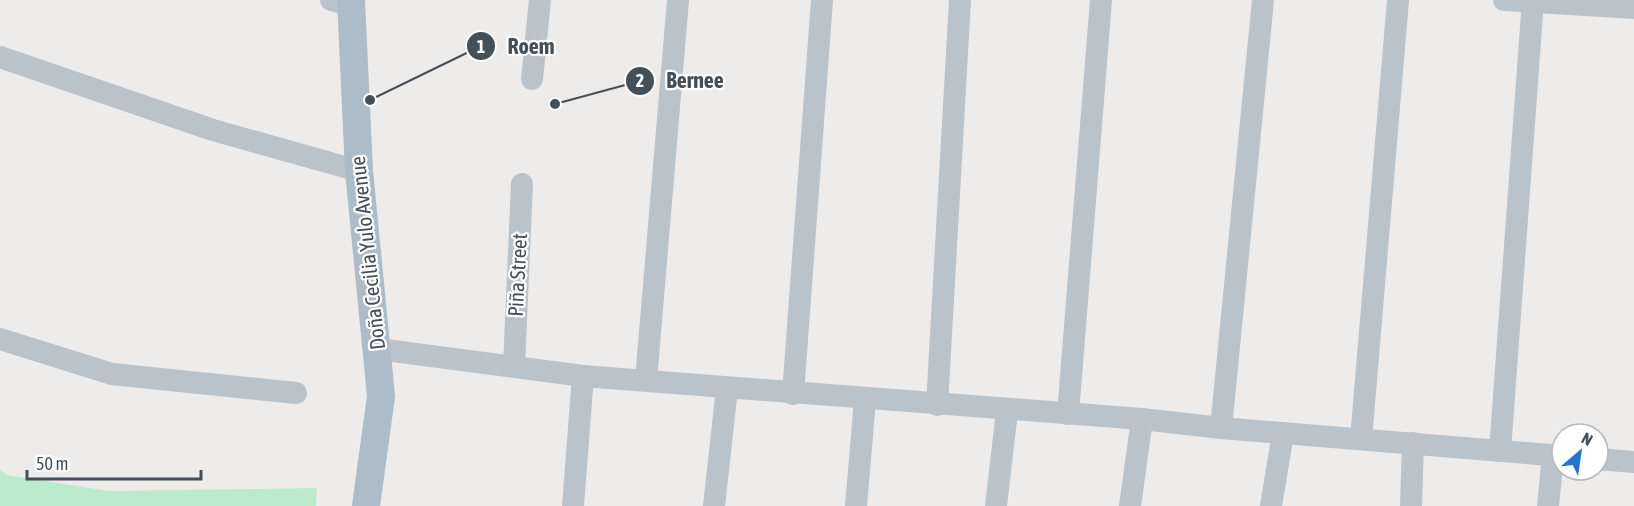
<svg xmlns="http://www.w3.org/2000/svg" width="1634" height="506" font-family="'Asap Condensed',sans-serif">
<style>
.green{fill:#bbeacc}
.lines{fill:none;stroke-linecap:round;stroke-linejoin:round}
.minor{stroke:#bac3ca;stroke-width:22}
.major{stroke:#adbcc9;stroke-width:28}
.labels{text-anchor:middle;stroke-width:4.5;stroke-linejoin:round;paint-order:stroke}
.street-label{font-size:21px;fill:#454f57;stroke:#fff}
.leader{fill:none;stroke:#454f57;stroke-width:2}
.callout-dot{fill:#454f57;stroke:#fff;stroke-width:2}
.mark-label{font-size:18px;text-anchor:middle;font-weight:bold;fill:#fff}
.callout-label{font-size:22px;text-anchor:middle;font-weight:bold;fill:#454f57;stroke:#fff;stroke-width:4.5;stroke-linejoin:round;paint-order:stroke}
</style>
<rect width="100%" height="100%" fill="#eeebeb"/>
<polygon class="green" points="0,470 7,475 109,491 317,488 316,506 0,506"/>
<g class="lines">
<g class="minor">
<polyline points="331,0 352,6"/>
<polyline points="1504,0 1634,8"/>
<polyline points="0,57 213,130 359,171"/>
<polyline points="532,79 540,0"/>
<polyline points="0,339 112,374 296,393"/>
<polyline points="378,349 583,376 1142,419 1221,428 1562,456"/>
<polyline points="514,366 522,184"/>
<polyline points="646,380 678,0"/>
<polyline points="793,394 822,0"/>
<polyline points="937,405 960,0"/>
<polyline points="1068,414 1101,0"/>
<polyline points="1221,428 1263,0"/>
<polyline points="1361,439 1398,0"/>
<polyline points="1500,451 1533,0"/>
<polyline points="1598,459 1634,462"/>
<polyline points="573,506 583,376"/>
<polyline points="714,506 727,388"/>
<polyline points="856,506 865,400"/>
<polyline points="996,506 1007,411"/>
<polyline points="1130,506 1142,419"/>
<polyline points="1271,506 1283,433"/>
<polyline points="1411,506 1413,443"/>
<polyline points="1548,506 1553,455"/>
</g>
<polyline class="major" points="351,0 359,171 381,396 366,506"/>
</g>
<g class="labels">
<g class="street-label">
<text transform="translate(368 253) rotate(-96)" y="7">Doña Cecilia Yulo Avenue</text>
<text transform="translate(518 275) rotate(-87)" y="7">Piña Street</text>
</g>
</g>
<path class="leader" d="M370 100L481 46M555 104L640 81"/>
<g class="callout-dot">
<circle cx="370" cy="100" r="6"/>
<circle cx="555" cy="104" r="6"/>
<circle cx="481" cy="46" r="15"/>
<circle cx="640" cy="81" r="15"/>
</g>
<g class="mark-label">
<text x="481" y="53">1</text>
<text x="640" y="87">2</text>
</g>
<g class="callout-label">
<text x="531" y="54">Roem</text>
<text x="695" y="88">Bernee</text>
</g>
<g transform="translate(1580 452) rotate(29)"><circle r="28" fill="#ffffff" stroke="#b5b9bc" stroke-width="1.5"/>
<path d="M0-4.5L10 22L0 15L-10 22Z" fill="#2675cd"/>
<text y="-9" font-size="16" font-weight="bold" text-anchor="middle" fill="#454f57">N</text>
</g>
<path d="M27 470v9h174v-9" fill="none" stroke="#454f57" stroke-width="3"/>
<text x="36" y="470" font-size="18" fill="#454f57" stroke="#ffffff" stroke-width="4.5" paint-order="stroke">50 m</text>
</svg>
